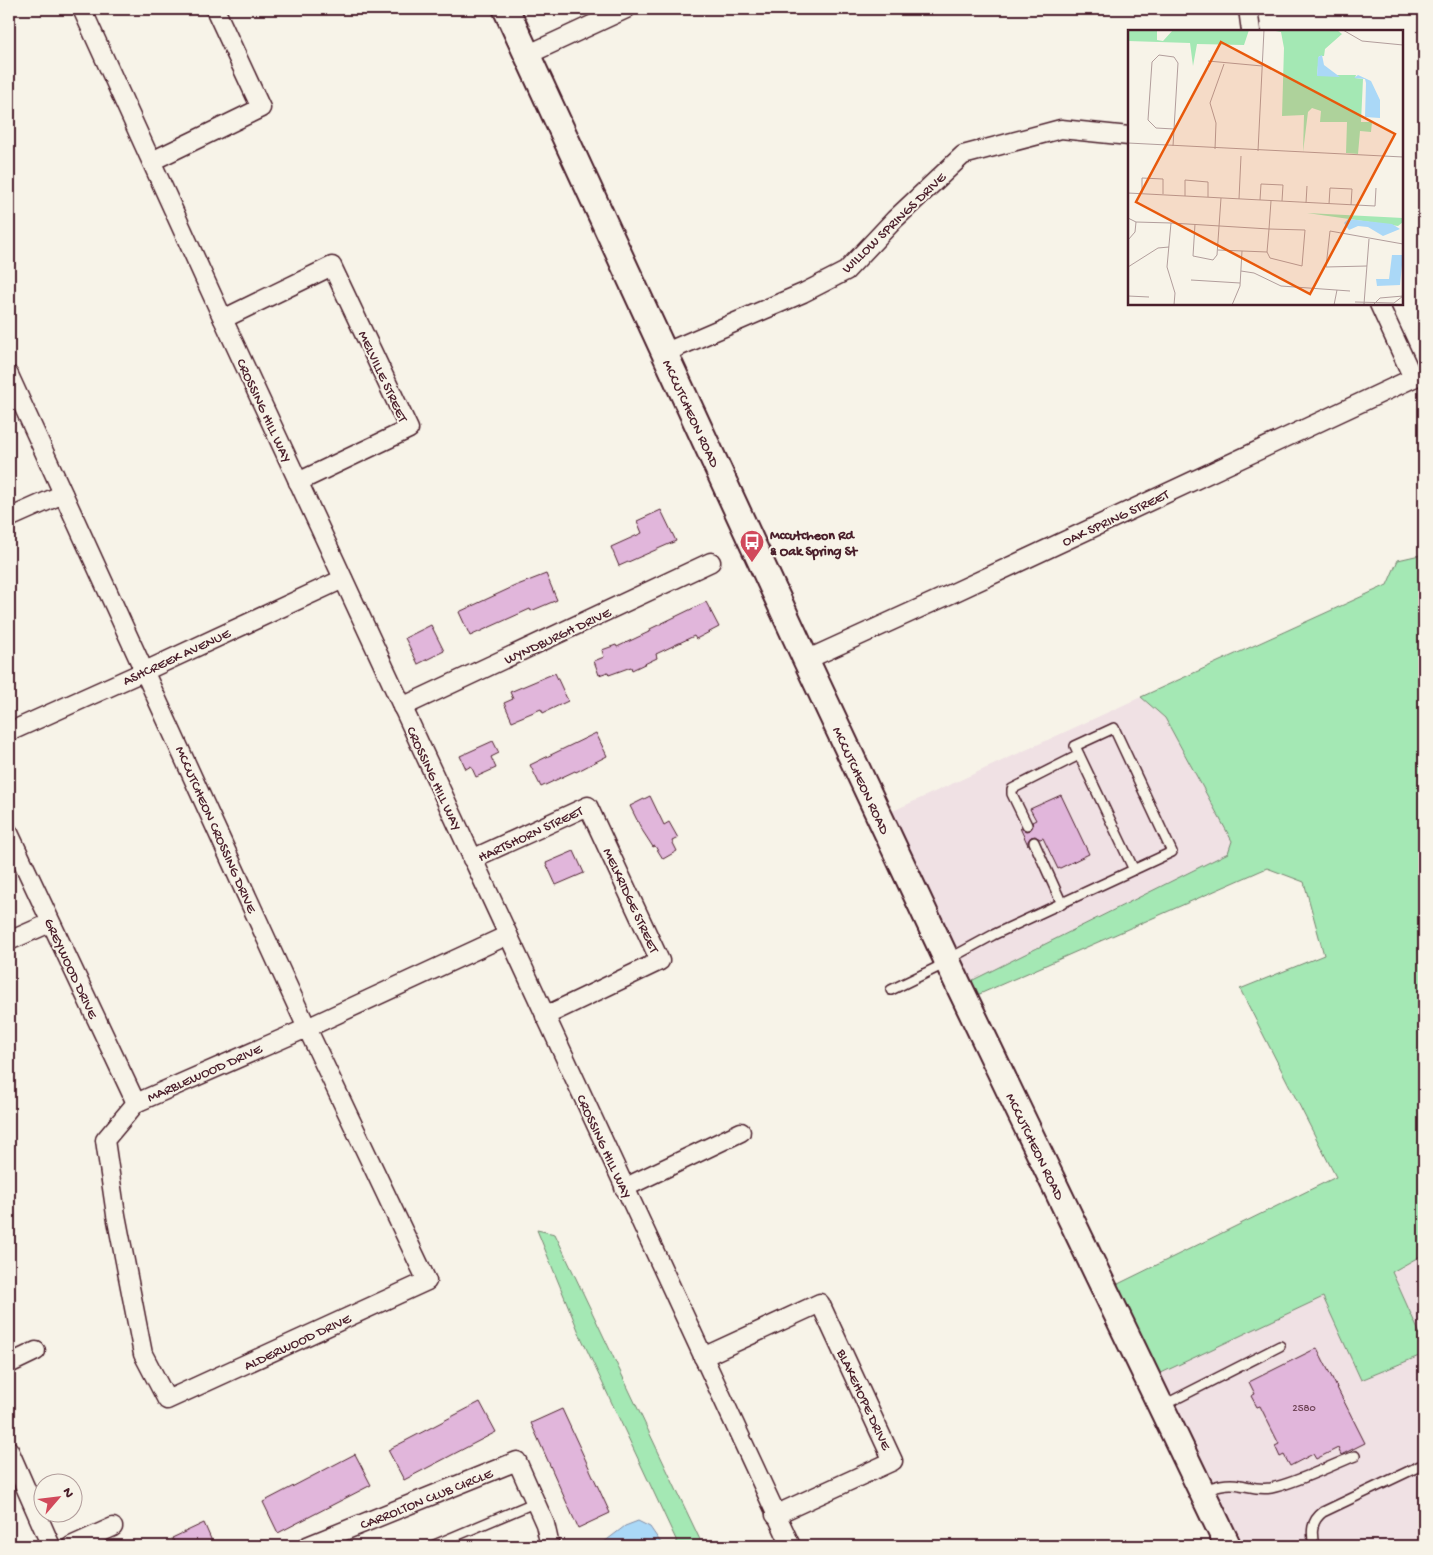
<svg xmlns="http://www.w3.org/2000/svg" width="1433" height="1555" font-family="'Gochi Hand',sans-serif">
<style>
.built{fill:#f0e1e4}
.green{fill:#a4e8b4;stroke:#778470}
.water{fill:#aad8f7;stroke:#848ea5}
.building{fill:#e1b6db;stroke:#4a1f2b}
.lines{fill:none;stroke-linecap:round;stroke-linejoin:round}
.service-casing{stroke:#4a1f2b;stroke-width:12}
.minor-casing{stroke:#4a1f2b;stroke-width:21}
.secondary-casing{stroke:#4a1f2b;stroke-width:29}
.service{stroke:#f7f3e8;stroke-width:9}
.minor{stroke:#f7f3e8;stroke-width:18}
.secondary{stroke:#f7f3e8;stroke-width:25}
.labels{text-anchor:middle;stroke-width:4;stroke-linejoin:round;paint-order:stroke}
.number-label{font-size:11px;fill:#704557}
.street-label{font-size:14px;fill:#4a1f2b;stroke:#f7f3e8}
.poi-label{font-size:14px;font-weight:bold;fill:#4a1f2b;stroke:#f7f3e8;text-anchor:start}
.inset-road{fill:none;stroke:#b29e9c;stroke-width:1}
.view{fill:#e8590c;fill-opacity:0.15;stroke:#e8590c;stroke-width:2.5}
.inset-edge{fill:none;stroke:#4a1f2b;stroke-width:2.5}
</style>
<rect width="100%" height="100%" fill="#f7f3e8"/>
<filter id="ink" filterUnits="userSpaceOnUse"><feTurbulence type="fractalNoise" baseFrequency=".02" numOctaves="2"/><feDisplacementMap in="SourceGraphic" scale="10" xChannelSelector="R" yChannelSelector="G"/><feConvolveMatrix kernelMatrix="1 2 1 2 8 2 1 2 1" color-interpolation-filters="sRGB"/></filter>
<g filter="url(#ink)">
<g class="built">
<polygon points="1141,697 1165,718 1232,841 1228,853 962,985 882,816"/>
<polygon points="1424,1254 1424,1343 1392,1272"/>
<polygon points="1323,1297 1361,1380 1424,1354 1424,1546 1231,1546 1151,1378"/>
</g>
<g class="green">
<polygon points="1424,554 1424,1254 1392,1272 1424,1343 1424,1354 1361,1380 1323,1297 1159,1374 1116,1285 1336,1177 1240,989 1324,955 1304,882 1267,868 975,996 967,983 1228,853 1232,841 1165,718 1141,697 1387,585 1398,560"/>
<polygon points="537,1230 555,1234 703,1546 679,1546 580,1335"/>
</g>
<polygon class="water" points="638,1521 650,1527 663,1546 599,1546 625,1526"/>
<g class="building">
<polygon points="661,510 676,541 619,566 611,547 642,533 637,521"/>
<polygon points="546,574 557,600 531,611 530,609 470,636 459,612 515,586"/>
<polygon points="706,602 719,627 696,639 694,636 656,654 657,658 632,670 631,667 609,675 608,672 599,675 594,661 604,657 602,650 616,645 617,647 651,631 650,629"/>
<polygon points="431,625 444,651 418,664 405,638"/>
<polygon points="555,673 568,701 543,713 541,709 512,721 504,703 513,699 510,692"/>
<polygon points="596,733 607,756 576,772 575,771 541,787 530,765"/>
<polygon points="493,741 499,753 491,757 496,768 476,777 471,766 466,769 460,756"/>
<polygon points="1061,795 1089,854 1058,869 1043,838 1040,839 1035,836 1031,837 1028,841 1028,845 1020,828 1026,831 1030,830 1033,826 1032,822 1036,820 1030,809"/>
<polygon points="650,796 664,825 669,822 678,838 672,841 677,851 663,859 655,846 653,847 642,830 630,806"/>
<polygon points="574,851 584,873 556,885 546,863"/>
<polygon points="1317,1348 1365,1443 1341,1455 1338,1448 1316,1459 1313,1454 1290,1466 1284,1455 1280,1457 1275,1446 1279,1444 1260,1406 1257,1407 1251,1396 1255,1394 1249,1382"/>
<polygon points="480,1402 496,1432 404,1480 388,1450"/>
<polygon points="562,1409 610,1513 578,1528 531,1423"/>
<polygon points="355,1454 371,1485 278,1533 263,1502"/>
<polygon points="204,1523 214,1546 176,1546 172,1538"/>
</g>
<g class="lines">
<defs>
<g id="service">
<polyline points="1027,825 1012,794 1012,789 1079,755"/>
<polyline points="1034,842 1062,904"/>
<polyline points="891,990 936,968 947,960 993,935 1172,852 1114,728 1075,746 1134,870"/>
<polyline points="1162,1406 1280,1346"/>
<path d="M1202 1491C1215 1486 1227 1482 1240 1485 1251 1487 1259 1490 1271 1488 1296 1483 1330 1466 1355 1456"/>
<polyline points="432,1546 536,1502"/>
<path d="M1314 1546C1311 1532 1311 1521 1323 1512L1424 1464"/>
</g>
<g id="minor">
<polyline points="82,9 223,319 791,1546"/>
<polyline points="1248,9 1251,31"/>
<polyline points="527,55 626,9"/>
<polyline points="152,161 261,108 215,9"/>
<polyline points="1379,304 1413,378"/>
<polyline points="223,319 332,266 409,429 298,482"/>
<polyline points="664,353 803,293 846,271 895,219 963,155 1061,129 1129,136"/>
<polyline points="9,375 307,1028 427,1281 167,1400 143,1354 116,1215 105,1140 136,1103 307,1028 508,935"/>
<polyline points="9,518 63,494"/>
<polyline points="806,660 953,593 1424,373"/>
<polyline points="402,707 711,562"/>
<polyline points="9,732 145,671 343,579"/>
<polyline points="9,833 136,1103"/>
<polyline points="472,859 588,806 660,961 545,1016"/>
<polyline points="9,941 50,923"/>
<polyline points="624,1188 741,1132"/>
<polyline points="703,1357 820,1303 893,1461 775,1515"/>
<polyline points="9,1364 36,1351"/>
<polyline points="9,1450 51,1546"/>
<polyline points="71,1546 113,1527"/>
<polyline points="307,1546 517,1461 545,1524 550,1546"/>
</g>
<polyline id="secondary" points="506,9 806,660 959,986 1228,1546"/>
</defs>
<use href="#service" class="service-casing"/>
<use href="#minor" class="minor-casing"/>
<use href="#secondary" class="secondary-casing"/>
<use href="#service" class="service"/>
<use href="#minor" class="minor"/>
<use href="#secondary" class="secondary"/>
</g>
</g>
<defs>
<symbol id="bus-pin" viewBox="-11 -11 22 30"><path d="M0 17L-7.5 6A9.5 9.5 0 1 1 7.5 6Z" fill="#d1495b" stroke="#f7f3e8"/><path d="M-5-6H5V4H4V6H2V4H-2V6H-4V4H-5ZM-3.5-4V0h7V-4ZM-3.5 1.2v1.5H-2V1.2ZM2 1.2v1.5H3.5V1.2Z" fill="#fff"/></symbol>
</defs>
<g fill-rule="evenodd">
<use href="#bus-pin" x="738" y="528" width="28" height="38"/>
</g>
<g class="labels">
<g class="number-label">
<text x="1304" y="1411">2580</text>
</g>
<g class="street-label">
<text transform="translate(893 222) rotate(-44)" y="5">WILLOW SPRINGS DRIVE</text>
<text transform="translate(384 376) rotate(65)" y="5">MELVILLE STREET</text>
<text transform="translate(265 410) rotate(65)" y="5">CROSSING HILL WAY</text>
<text transform="translate(692 413) rotate(65)" y="5">MCCUTCHEON ROAD</text>
<text transform="translate(1115 517) rotate(-25)" y="5">OAK SPRING STREET</text>
<text transform="translate(557 635) rotate(-25)" y="5">WYNDBURGH DRIVE</text>
<text transform="translate(176 656) rotate(-25)" y="5">ASHCREEK AVENUE</text>
<text transform="translate(435 778) rotate(65)" y="5">CROSSING HILL WAY</text>
<text transform="translate(862 780) rotate(65)" y="5">MCCUTCHEON ROAD</text>
<text transform="translate(217 829) rotate(66)" y="5">MCCUTCHEON CROSSING DRIVE</text>
<text transform="translate(530 833) rotate(-25)" y="5">HARTSHORN STREET</text>
<text transform="translate(632 900) rotate(65)" y="5">MELKRIDGE STREET</text>
<text transform="translate(72 968) rotate(65)" y="5">GREYWOOD DRIVE</text>
<text transform="translate(204 1072) rotate(-24)" y="5">MARBLEWOOD DRIVE</text>
<text transform="translate(605 1146) rotate(65)" y="5">CROSSING HILL WAY</text>
<text transform="translate(1036 1146) rotate(64)" y="5">MCCUTCHEON ROAD</text>
<text transform="translate(297 1341) rotate(-25)" y="5">ALDERWOOD DRIVE</text>
<text transform="translate(865 1399) rotate(65)" y="5">BLAKEHOPE DRIVE</text>
<text transform="translate(426 1498) rotate(-22)" y="5">CARROLTON CLUB CIRCLE</text>
</g>
<g class="poi-label">
<text x="770" y="539">Mccutcheon Rd<tspan x="770" dy="16">&amp; Oak Spring St</tspan></text>
</g>
</g>
<g transform="translate(1128 30)">
<rect width="275" height="275" fill="#f7f3e8"/>
<path d="M0 0H29V10L35 11 45 0H121L116 15 69 14 65 36 62 13 0 11ZM142 0H209L214 4 197 19 196 26H191L189 45H228L227 48 235 49 233 92H244L243 102 232 101 230 124 218 123 219 92H192L193 81 184 78 180 82 175 122 176 85 154 86 156 18 153 2ZM179 183 275 188V192L270 196Z" fill="#a4e8b4"/>
<path d="M194 25 196 35 212 47 189 46 190 27ZM230 45 243 51 252 70V88L237 87 238 53 237 49 226 48ZM220 189 264 194 272 199 255 206 240 197 230 196 221 200 216 193ZM264 225H275L272 255 249 256 248 249H261Z" fill="#aad8f7"/>
<path class="inset-road" d="M215 0 234 11 275 15M80 31 134 36M0 113 275 127M45 116 46 99 50 33 46 27 31 25 24 32 20 90 28 98 46 99M87 119 88 93 82 73 96 34M130 121 136 0M0 163 247 176 248 158M14 163V148L35 149V164M57 166V150L80 152V167M111 169 113 126M132 170 133 154 155 155 154 171M178 173 179 156M201 174 202 158 224 159 223 175M0 188 8 192 43 193 141 199 177 200 174 236 142 228 139 222 141 199 143 171M43 193 39 237 47 263 46 275M67 194 65 226 85 230 89 225 93 168M0 210 7 202 8 192M90 220 139 222M239 236 198 237 202 201 275 214M0 237 30 218 41 217M113 241 126 243 153 256 222 261M63 250 112 253M0 266 21 267M227 272 266 273 275 266M236 274 241 209M246 274 252 268 275 266M104 275 112 256 114 221M206 275 209 260"/>
<path class="view" d="M93 12 267 104 182 264 8 172Z"/>
<rect width="275" height="275" class="inset-edge"/>
</g>
<rect width="1433" height="1555" fill="none" stroke="#f7f3e8" stroke-width="30"/>
<rect x="15" y="15" width="1403" height="1525" fill="none" stroke="#4a1f2b" stroke-width="2" filter="url(#ink)"/>
<g transform="translate(58 1498) rotate(62)"><circle r="24" fill="#f7f3e8" stroke="#b29e9c"/>
<path d="M0-4L9 19L0 12L-9 19Z" fill="#d1495b"/>
<text y="-8" font-size="14" font-weight="bold" text-anchor="middle" fill="#4a1f2b">N</text>
</g>
</svg>
